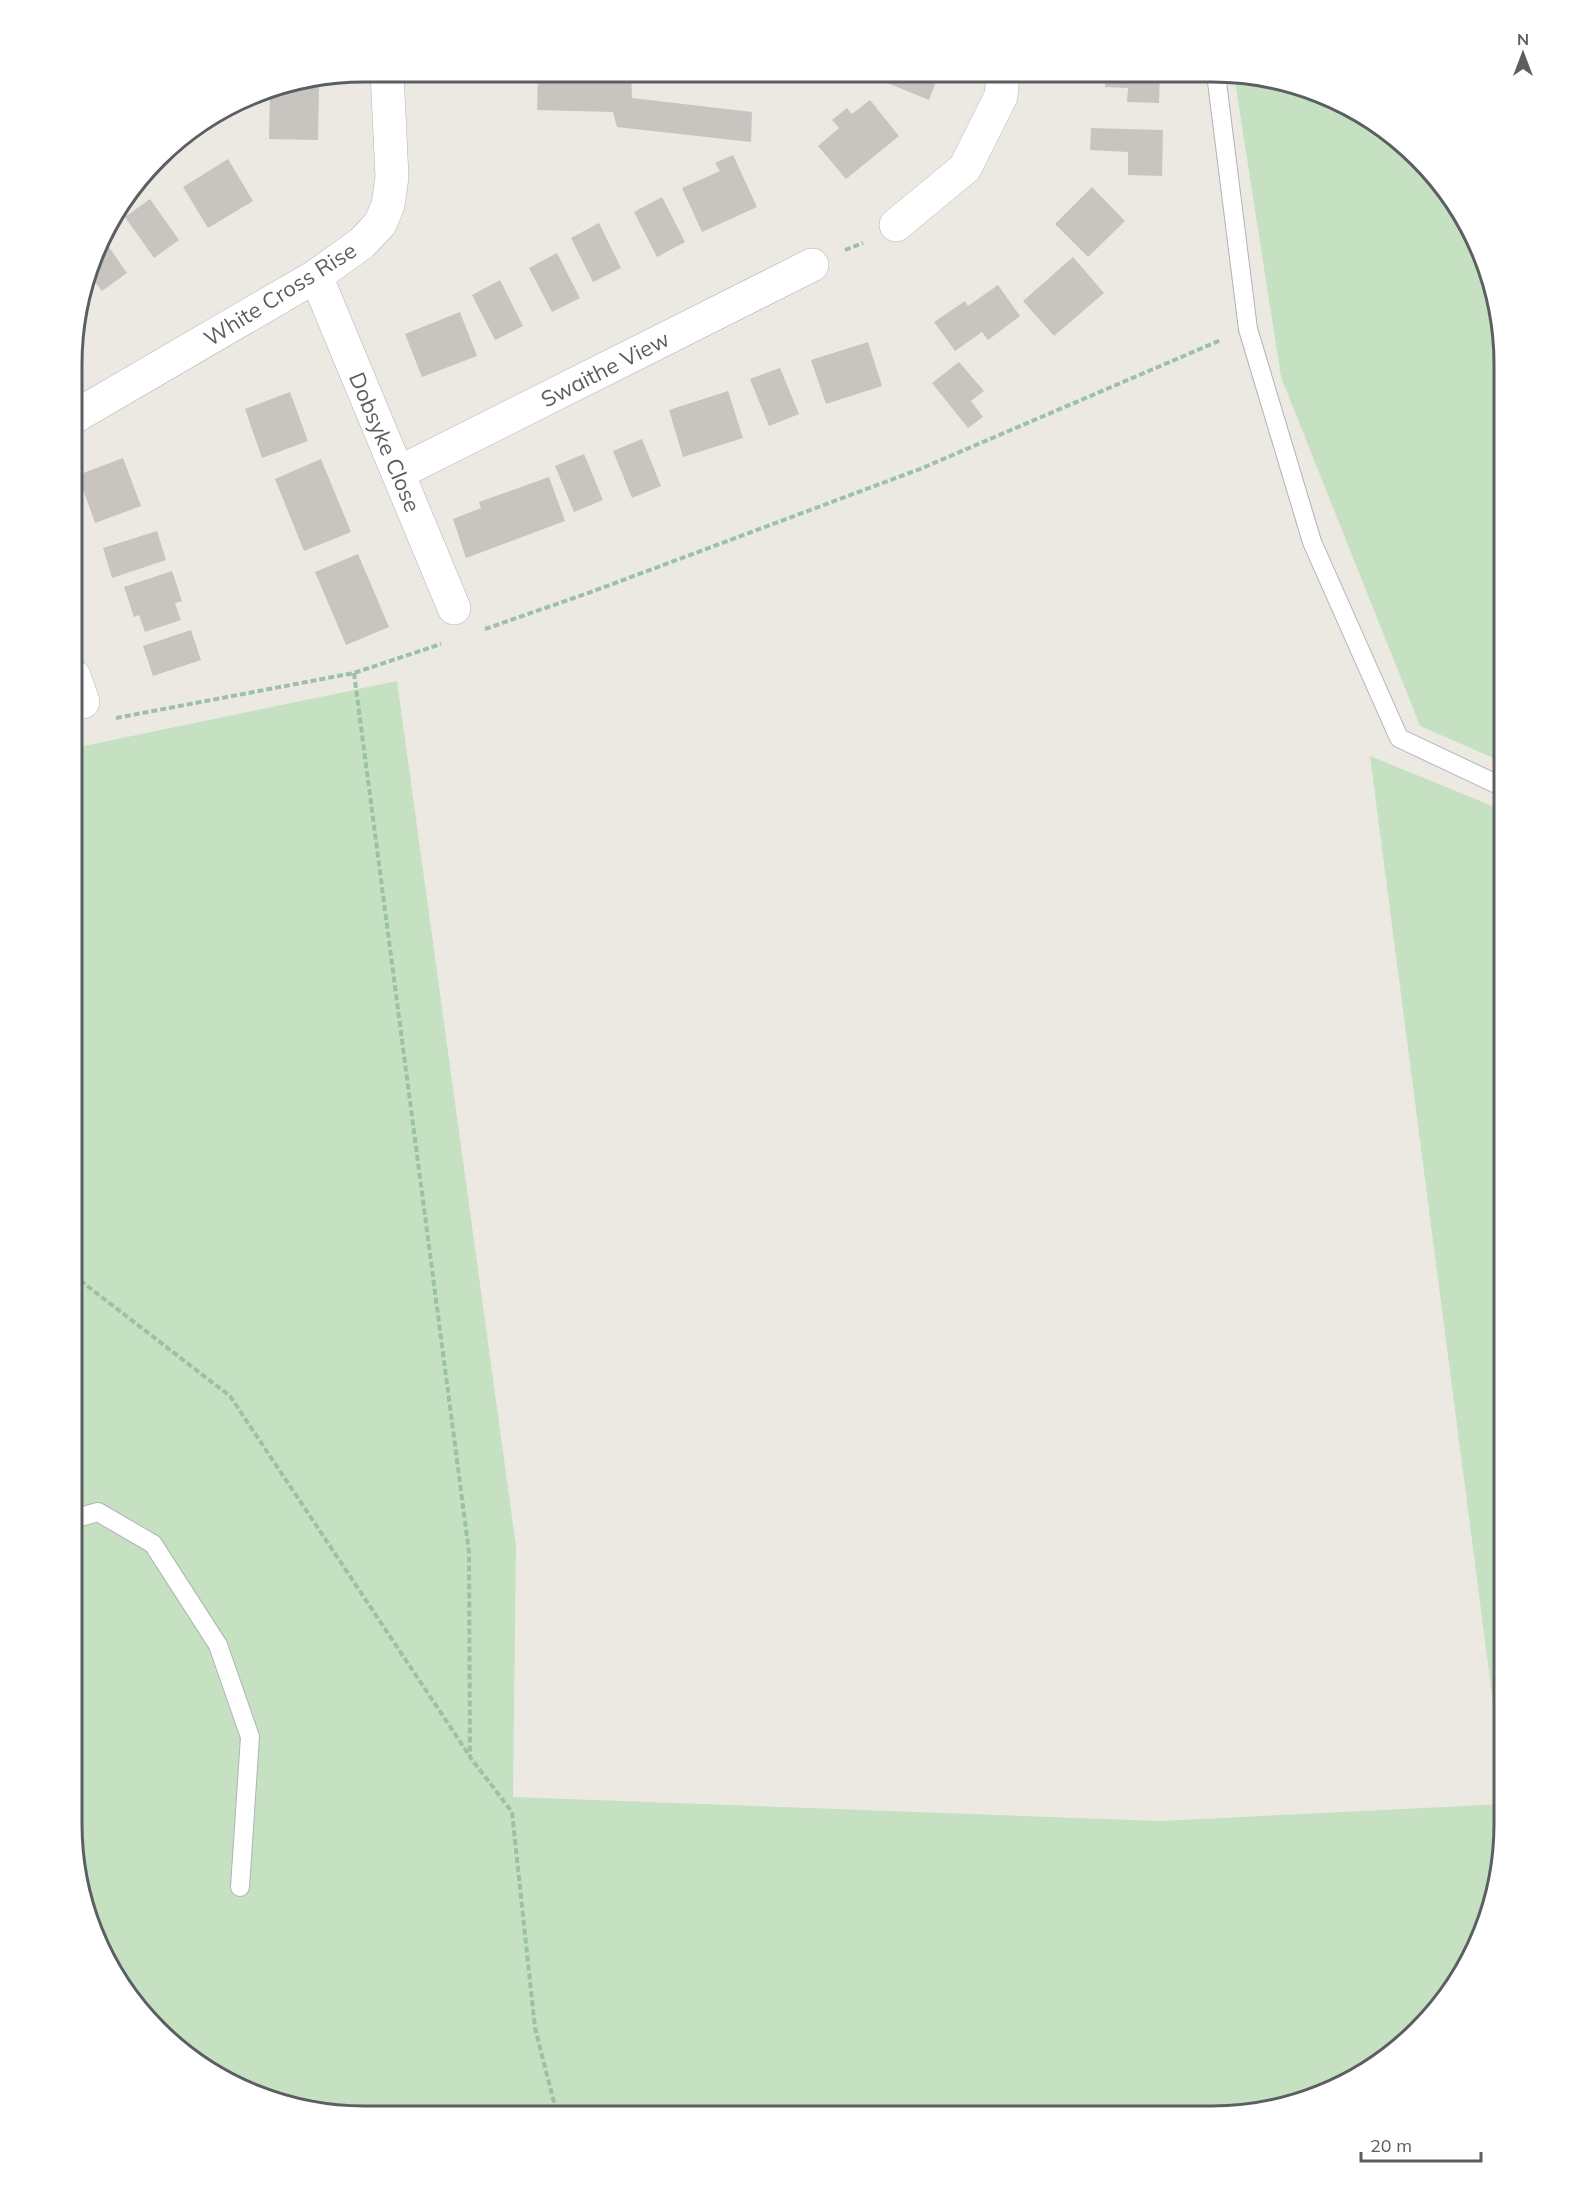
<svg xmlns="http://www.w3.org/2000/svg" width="1577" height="2188" font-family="Mulish,sans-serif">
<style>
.green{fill:#c5e1c2}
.building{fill:#c8c4c0}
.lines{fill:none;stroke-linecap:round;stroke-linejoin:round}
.service-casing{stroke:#b0b4b7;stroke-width:20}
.minor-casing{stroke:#b0b4b7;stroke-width:34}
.path{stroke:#9cc1a4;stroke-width:4;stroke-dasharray:6 3;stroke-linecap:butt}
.service{stroke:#fff;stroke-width:18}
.minor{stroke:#fff;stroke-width:33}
.labels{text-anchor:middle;stroke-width:5;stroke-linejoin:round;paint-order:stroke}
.street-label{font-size:22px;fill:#5b5f62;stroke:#fff}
.rim{fill:none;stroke:#5b5f62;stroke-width:3}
</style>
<rect width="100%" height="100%" fill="#ece9e3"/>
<g class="green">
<polygon points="1234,75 1251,75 1324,94 1390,132 1433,172 1475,236 1505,365 1505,763 1420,726 1281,377"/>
<polygon points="397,681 516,1546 513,1797 1160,1821 1504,1804 1504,1843 1489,1918 1455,1986 1405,2044 1341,2086 1212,2116 327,2114 253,2094 187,2056 144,2016 102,1952 72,1823 74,748"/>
<polygon points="1370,756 1505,811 1504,1787"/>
</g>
<g class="building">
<polygon points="538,73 631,73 632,98 752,112 751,142 617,127 613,112 537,110"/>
<polygon points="888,74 939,74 929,100 885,82"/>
<polygon points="1105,74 1160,74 1159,103 1127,102 1128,88 1105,87"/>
<polygon points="278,86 319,87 318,140 269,139 270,88"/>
<polygon points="870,100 899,136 846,179 818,146 839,128 832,120 847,108 852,114"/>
<polygon points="1091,128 1163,130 1162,176 1128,175 1128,152 1090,150"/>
<polygon points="733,155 757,207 702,232 682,188 720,171 715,163"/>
<polygon points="228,159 253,201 208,228 183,187"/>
<polygon points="1092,187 1125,221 1088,257 1055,224"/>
<polygon points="662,197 685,242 657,257 634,212"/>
<polygon points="150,199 179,240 154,258 125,217"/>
<polygon points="599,223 621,268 593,282 571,238"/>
<polygon points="104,240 127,273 102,291 91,277"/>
<polygon points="557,253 580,298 552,312 529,268"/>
<polygon points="1073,257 1104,293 1054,336 1023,301"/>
<polygon points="500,280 523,326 495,340 472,295"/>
<polygon points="998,285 1020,316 988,340 982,332 955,351 934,322 965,301 968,306"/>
<polygon points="460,312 477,356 422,377 405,334"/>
<polygon points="868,342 882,386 826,404 811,360"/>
<polygon points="959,362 984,391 971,401 983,417 968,428 932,383"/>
<polygon points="780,368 799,414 769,426 750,379"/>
<polygon points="728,391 743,438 683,457 669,410"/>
<polygon points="290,392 308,441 262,458 245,409"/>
<polygon points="642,439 661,486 632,498 613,451"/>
<polygon points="584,454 603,500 574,512 555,466"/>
<polygon points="123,458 141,506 95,523 78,475"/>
<polygon points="321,459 351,532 304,551 275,479"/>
<polygon points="549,477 565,521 466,558 453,519 481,508 479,502"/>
<polygon points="157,531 166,560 112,578 103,548"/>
<polygon points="358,554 389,627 346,645 315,572"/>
<polygon points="172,571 182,601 175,603 181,620 145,632 139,615 134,617 124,587"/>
<polygon points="191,630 201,660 153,676 143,646"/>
</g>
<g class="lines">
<defs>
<g id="service">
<polyline points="1216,74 1248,329 1312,542 1399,738 1505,788"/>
<polyline points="73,1519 98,1512 153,1544 218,1645 250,1737 240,1887"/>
</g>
<g id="minor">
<polyline points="896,225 965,168 1001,96 1003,74"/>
<polyline points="316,276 454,608"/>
<polyline points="74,417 316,276 362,243 380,224 388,205 392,177 387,72"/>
<polyline points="398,473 812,265"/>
<polyline points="74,676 83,702"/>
</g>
</defs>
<use href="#service" class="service-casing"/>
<use href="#minor" class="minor-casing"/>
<g class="path">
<polyline points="845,250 863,243"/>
<polyline points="485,629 591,592 920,469 1221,340"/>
<polyline points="354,673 469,1552 470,1757 512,1812 535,2028 557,2114"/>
<polyline points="116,718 354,673 441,644"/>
<polyline points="73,1275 230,1396 469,1755"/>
</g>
<use href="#service" class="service"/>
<use href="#minor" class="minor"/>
</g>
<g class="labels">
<g class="street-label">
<text transform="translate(280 294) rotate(-32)" y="8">White Cross Rise</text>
<text transform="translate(605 369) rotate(-27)" y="8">Swaithe View</text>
<text transform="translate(385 442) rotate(67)" y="8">Dobsyke Close</text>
</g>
</g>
<path d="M0 0H1577V2188H0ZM364 82H1212A282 282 0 0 1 1494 364V1824A282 282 0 0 1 1212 2106H364A282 282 0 0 1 82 1824V364A282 282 0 0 1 364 82Z" fill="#fff" fill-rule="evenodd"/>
<path class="rim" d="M364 82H1212A282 282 0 0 1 1494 364V1824A282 282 0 0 1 1212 2106H364A282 282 0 0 1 82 1824V364A282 282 0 0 1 364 82Z"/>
<g transform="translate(1523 54)" stroke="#ffffff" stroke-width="4.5" paint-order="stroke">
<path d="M0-4.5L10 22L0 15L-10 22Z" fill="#5b5f62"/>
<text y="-9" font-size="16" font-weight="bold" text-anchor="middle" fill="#5b5f62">N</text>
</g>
<path d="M1361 2152v9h120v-9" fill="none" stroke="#5b5f62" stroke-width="3"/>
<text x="1370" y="2152" font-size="18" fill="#5b5f62" stroke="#ffffff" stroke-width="4.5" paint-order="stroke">20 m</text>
</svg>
